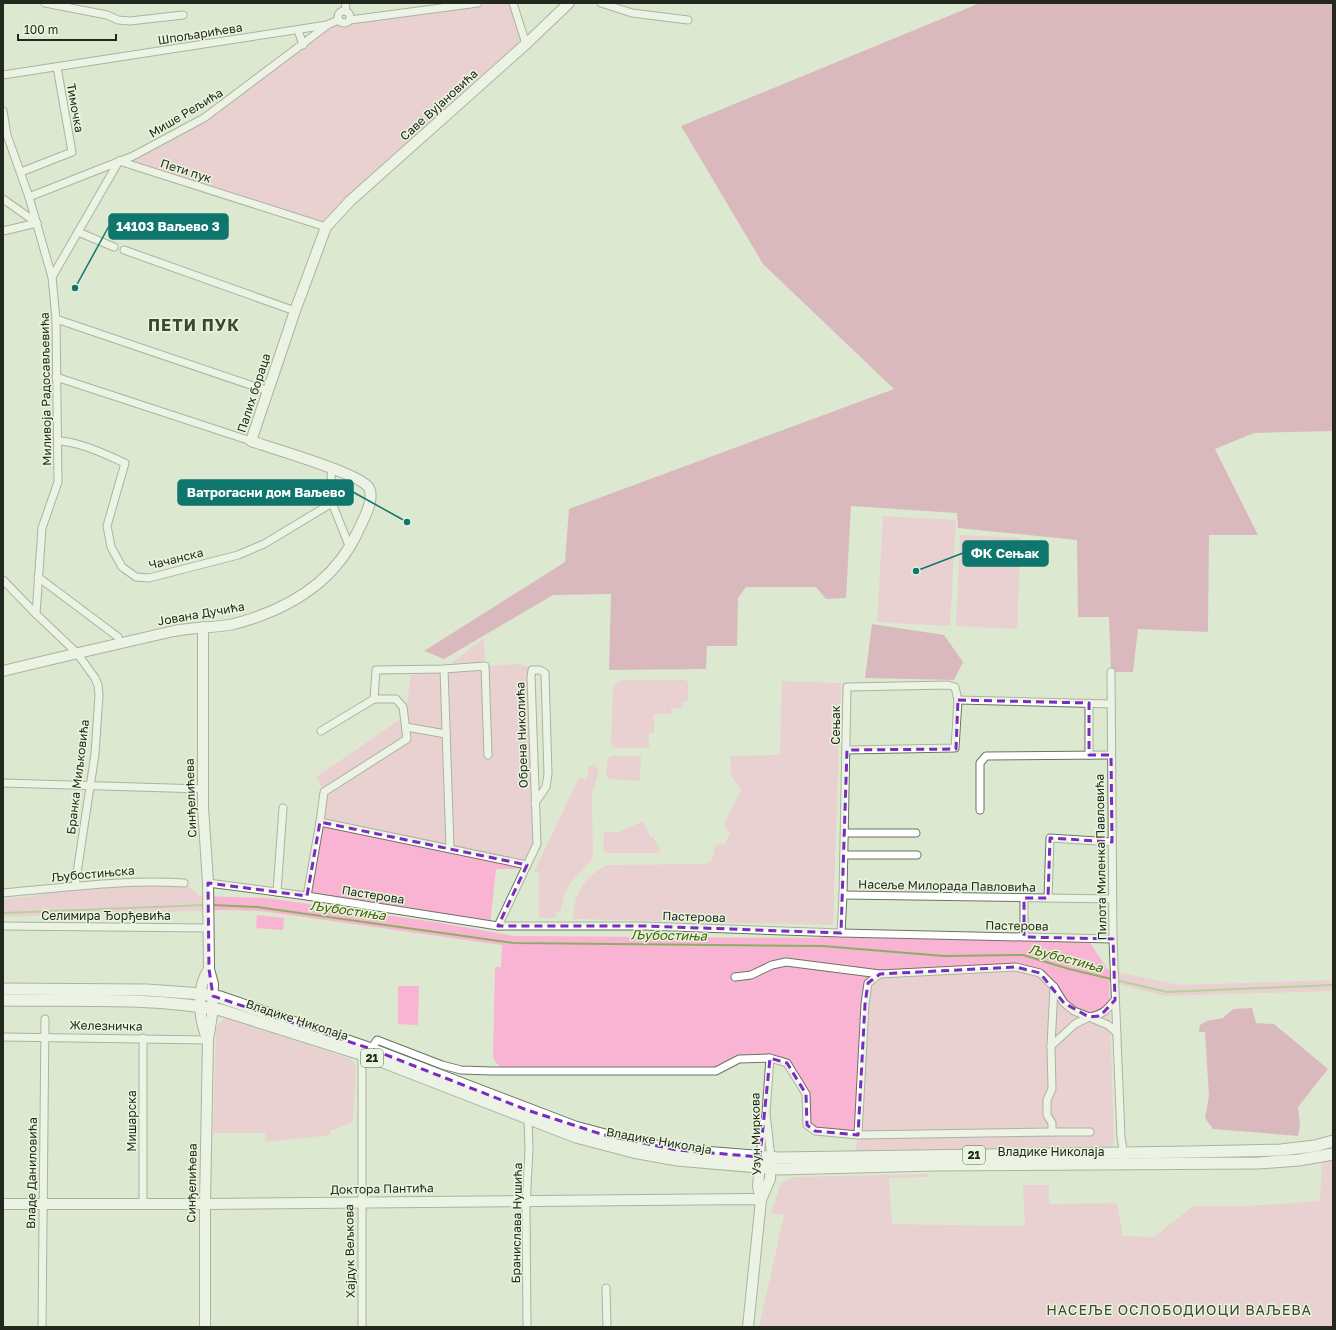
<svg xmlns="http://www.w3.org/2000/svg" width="1336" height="1330" font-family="'Golos Text',sans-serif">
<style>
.green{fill:#fab4d3}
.forest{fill:#d77fa9}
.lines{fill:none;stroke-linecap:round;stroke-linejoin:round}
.stream{stroke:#89b15f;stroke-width:2}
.street-casing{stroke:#6a7560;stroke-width:9}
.secondary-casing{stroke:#6a7560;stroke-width:12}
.primary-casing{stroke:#6a7560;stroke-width:13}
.street{stroke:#fff;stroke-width:7}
.secondary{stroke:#fff;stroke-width:10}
.primary{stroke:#fff;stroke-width:11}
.marked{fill:none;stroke:#7b2cbf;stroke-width:3;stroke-dasharray:8 5;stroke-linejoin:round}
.labels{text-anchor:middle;stroke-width:3;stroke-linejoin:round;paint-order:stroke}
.shield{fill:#e9f6dd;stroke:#5e6658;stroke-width:1}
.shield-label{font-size:11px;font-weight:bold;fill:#23281f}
.street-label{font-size:12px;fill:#23281f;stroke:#e9f6dd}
.water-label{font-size:13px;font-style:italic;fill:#3e6104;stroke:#e9f6dd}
.quarter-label{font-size:14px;letter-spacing:1px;fill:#3d4733;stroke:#e9f6dd}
.district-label{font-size:16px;font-weight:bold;letter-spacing:1px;fill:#3d4733;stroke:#e9f6dd}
.leader{fill:none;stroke:#0f766e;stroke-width:1.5}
.callout-dot{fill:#0f766e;stroke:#e9f6dd;stroke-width:1.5}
.callout{fill:#0f766e;stroke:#0f766e;stroke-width:1.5}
.callout-label{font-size:13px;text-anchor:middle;font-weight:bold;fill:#fff}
</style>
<rect width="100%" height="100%" fill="#dce9d0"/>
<g class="green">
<polygon points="478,3 513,3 526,44 326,227 119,161 204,118 339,20 345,24"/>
<polygon points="883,516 956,520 950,626 877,622"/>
<polygon points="960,535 1021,538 1017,629 956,626"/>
<polygon points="484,638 485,666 519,664 530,668 537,844 519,869 496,869 490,925 307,896 324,792 316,777 405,716 411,675 444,669"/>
<polygon points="623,680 686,680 688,683 688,701 683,701 683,707 671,709 671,714 654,714 654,733 649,733 649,748 616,748 613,747 611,743 613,687 619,681"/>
<path d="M782 681 841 683 833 925 573 919C574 893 583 878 607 865L707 864 712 860 716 845 725 844 730 832 724 825 741 789 731 776 730 756 780 755Z"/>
<polygon points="612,756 641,756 640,781 609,779 606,775 608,758"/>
<path d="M593 764 599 771 592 794 593 858C576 880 565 880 561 911H557L556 918H539V873L534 872 579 778 586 780 589 773 587 768Z"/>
<polygon points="643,821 651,838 653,837 660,849 659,853 607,853 603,850 604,832 618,832"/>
<polygon points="184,883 200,896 267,898 441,923 514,936 816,938 841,933 1087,938 1108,970 1179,985 1333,980 1333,991 1165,996 1109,982 1114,1141 1112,1146 1106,1151 855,1152 858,1135 815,1131 807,1125 806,1093 787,1063 739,1059 716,1071 508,1072 496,1063 493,1057 495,967 501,967 502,945 261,911 224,910 3,917 3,899 34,896 75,886"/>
<polygon points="257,915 284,918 283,930 256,928"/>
<polygon points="398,986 419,986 418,1025 398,1024"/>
<path d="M228 1018 351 1059 356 1065 353 1122 330 1131V1135L266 1142 265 1133H213L216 1030C218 1024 220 1019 228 1018Z"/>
<polygon points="1333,1153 1333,1327 759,1327 784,1215 771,1213 781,1183 794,1177 928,1174 928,1177 889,1178 892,1224 1025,1226 1023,1185 1049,1185 1049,1204 1117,1203 1123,1236 1154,1237 1193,1206 1246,1206 1320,1201 1322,1156"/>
</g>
<g class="forest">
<polygon points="980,3 1333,3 1333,431 1254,433 1215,449 1258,535 1209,535 1208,632 1138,629 1133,672 1111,672 1109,617 1078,617 1077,540 958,528 957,513 851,506 846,598 826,599 816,587 746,587 738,598 737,646 707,646 706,669 609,670 611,594 553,595 444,659 424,651 565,562 569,509 894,389 763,264 681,126"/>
<polygon points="872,624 944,635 963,662 954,680 865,678"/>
<polygon points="1252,1008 1256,1023 1274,1024 1328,1069 1298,1107 1300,1125 1298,1136 1213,1129 1205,1118 1209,1096 1205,1032 1199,1032 1200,1025 1207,1021 1223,1018 1233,1009"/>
</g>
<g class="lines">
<g class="stream">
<polyline points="212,905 257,907 514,943 822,946 944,956 1023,955 1069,969 1167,992 1333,985"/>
<polyline points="3,913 206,905"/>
</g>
<defs>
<g id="street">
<polyline points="45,3 107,15 118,20 130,21 183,15"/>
<polyline points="513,3 526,44"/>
<polyline points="601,3 632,13 688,20"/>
<circle cx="344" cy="17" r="6"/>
<polyline points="345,11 346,3"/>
<polyline points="350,20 478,3"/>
<polyline points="298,30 303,45"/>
<polyline points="3,75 327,25"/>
<polyline points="3,111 7,135 29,197 52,277 56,319 58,482 42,528 36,614 77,653 95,678 98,685 99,695 95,754 75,886"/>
<polyline points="119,161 326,227"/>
<polyline points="21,172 72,152 57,67"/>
<polyline points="29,197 133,156 204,118 329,24 339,20"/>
<polyline points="3,199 37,223"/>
<polyline points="3,231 37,223"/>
<polyline points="78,232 114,247"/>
<polyline points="124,250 295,311"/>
<polyline points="52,277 119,161"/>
<polyline points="56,319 268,391"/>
<polyline points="56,377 251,441"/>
<path d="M58 441C81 442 104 454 125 463L107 526 111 547 122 567 136 577 149 578 238 555 264 544 332 503"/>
<polyline points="331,468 332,503 350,548"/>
<polyline points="38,577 118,637"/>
<polyline points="3,580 36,614"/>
<polyline points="444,669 450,848"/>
<polyline points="1111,672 1113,939 1121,1137 1124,1156"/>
<polyline points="958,700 1111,704"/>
<polyline points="406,727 446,734"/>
<polyline points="321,731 374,699"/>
<polyline points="1089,755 1089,703"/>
<polyline points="3,783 203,789"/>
<polyline points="980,810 980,763 986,756 1111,755"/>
<polyline points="320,822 324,792 407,739 403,707 396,699 374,699 376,670 444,669 485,666 488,755"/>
<polyline points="845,833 916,833"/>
<polyline points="844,855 917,855"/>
<polyline points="208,883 307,896 498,926 644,926 841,933 1113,939"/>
<polyline points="277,892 283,808"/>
<path d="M3 893C63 888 124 879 184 883"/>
<polyline points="843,895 1112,899"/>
<polyline points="307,896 320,822 527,865"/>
<polyline points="1024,898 1024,937"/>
<polyline points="1048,898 1050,838 1112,842"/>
<polyline points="3,926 208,928"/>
<polyline points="498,926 537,844 531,677 532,670 540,670 545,673 548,774 546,787 535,803"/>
<polyline points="841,933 843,895 847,687 948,685 955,687 958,700 955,748 847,750"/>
<polyline points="735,977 751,975 772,965 786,962 880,974"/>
<polyline points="1054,987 1051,1046 1052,1089 1047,1100 1047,1115 1052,1123 1052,1132 1090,1132"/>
<path d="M1115 1000C1107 1010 1102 1015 1089 1017L1108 1025 1117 1033"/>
<polyline points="3,1037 208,1040"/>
<polyline points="1051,1046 1075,1024 1089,1017"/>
<polyline points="371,1049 377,1040 442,1065 461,1070 492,1071 716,1071 739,1059 770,1058 787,1063 806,1094 807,1125 815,1131 858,1135 1052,1132"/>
<polyline points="770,1058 766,1113 771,1158"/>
<polyline points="858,1135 865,1004 868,983 880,974 1016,967 1040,973 1054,987 1064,1003 1074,1011 1089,1017"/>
<polyline points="760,1157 763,1127 766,1115"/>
<polyline points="143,1204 143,1038"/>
<polyline points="606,1288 607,1327"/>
<polyline points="42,1327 45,1019"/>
<polyline points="362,1327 362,1054"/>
<polyline points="527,1327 526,1207 529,1149 528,1119"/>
</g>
<g id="secondary">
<polyline points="203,627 203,807 208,883 209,969 213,984 212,1015 208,1040 205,1204 205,1327"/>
<path d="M3 671C60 657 117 644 174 631 194 627 215 628 234 624 287 610 335 582 358 531 363 520 375 500 369 488 362 474 271 448 251 441L295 311 326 227 350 201 526 44 569 3"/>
<path d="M207 1038C199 1019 196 987 209 969"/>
<polyline points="760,1161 758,1187 761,1200"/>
<polyline points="3,1204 205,1204 751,1199 761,1200"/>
<polyline points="748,1327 761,1200 770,1179 771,1162"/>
</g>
<g id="primary">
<polyline points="3,989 147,990 202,994 220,997 371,1049 575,1127 624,1140 677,1150 779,1158 1191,1152 1281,1150 1315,1146 1333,1141"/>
<path d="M3 1000C73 1001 152 997 221 1010L373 1058 576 1137 633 1152 677 1160 780 1169 933 1165 1258 1163 1299 1160 1333 1154"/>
</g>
</defs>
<use href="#street" class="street-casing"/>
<use href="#secondary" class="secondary-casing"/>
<use href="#primary" class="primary-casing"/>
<use href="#street" class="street"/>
<use href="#secondary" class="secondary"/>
<use href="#primary" class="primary"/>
</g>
<path d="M0 0H1336V1330H0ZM958 700 1089 703V755H1111L1112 842 1050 838 1048 898H1024V937L1113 939 1115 1000 1100 1016 1089 1017 1064 1003 1040 973 1016 967 880 974 868 983 865 1004 858 1135 815 1131 807 1125 806 1094 787 1063 770 1058 760 1157 677 1150 604 1135 527 1110 371 1049 213 996 209 969 208 883 307 896 320 822 527 865 498 926H644L841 933 847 750 956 749Z" fill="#dce9d0" fill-opacity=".55" fill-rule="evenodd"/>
<path class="marked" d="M958 700 1089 703V755H1111L1112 842 1050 838 1048 898H1024V937L1113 939 1115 1000 1100 1016 1089 1017 1064 1003 1040 973 1016 967 880 974 868 983 865 1004 858 1135 815 1131 807 1125 806 1094 787 1063 770 1058 760 1157 677 1150 604 1135 527 1110 371 1049 213 996 209 969 208 883 307 896 320 822 527 865 498 926H644L841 933 847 750 956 749Z"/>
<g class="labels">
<g class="shield">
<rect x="361" y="1049" width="22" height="18" rx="3"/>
<rect x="963" y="1146" width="22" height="18" rx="3"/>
</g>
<g class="shield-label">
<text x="372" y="1062">21</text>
<text x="974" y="1159">21</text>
</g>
<g class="street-label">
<text transform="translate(200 34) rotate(-9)" y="4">Шпољарићева</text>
<text transform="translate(439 105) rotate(-42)" y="4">Саве Вујановића</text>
<text transform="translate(75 108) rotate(80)" y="4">Тимочка</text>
<text transform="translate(186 113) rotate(-31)" y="4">Мише Рељића</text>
<text transform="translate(186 171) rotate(18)" y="4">Пети пук</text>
<text transform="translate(46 389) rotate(-91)" y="4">Миливоја Радосављевића</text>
<text transform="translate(254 393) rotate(-72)" y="4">Палих бораца</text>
<text transform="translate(176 559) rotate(-14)" y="4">Чачанска</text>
<text transform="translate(201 614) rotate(-10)" y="4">Јована Дучића</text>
<text transform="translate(836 725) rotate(-90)" y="4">Сењак</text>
<text transform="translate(522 735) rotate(-92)" y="4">Обрена Николића</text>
<text transform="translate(78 777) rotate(-83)" y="4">Бранка Миљковића</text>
<text transform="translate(191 798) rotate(-92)" y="4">Синђелићева</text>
<text transform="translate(1101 857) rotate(-91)" y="4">Пилота Миленка Павловића</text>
<text transform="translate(93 874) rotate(-5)" y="4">Љубостињска</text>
<text transform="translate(947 886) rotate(1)" y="4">Насеље Милорада Павловића</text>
<text transform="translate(373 895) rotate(9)" y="4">Пастерова</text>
<text x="106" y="920">Селимира Ђорђевића</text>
<text transform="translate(694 917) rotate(2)" y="4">Пастерова</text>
<text transform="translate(1017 926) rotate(1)" y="4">Пастерова</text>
<text transform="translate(297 1020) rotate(18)" y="4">Владике Николаја</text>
<text transform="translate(106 1026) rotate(1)" y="4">Железничка</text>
<text transform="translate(132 1121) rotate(-90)" y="4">Мишарска</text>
<text transform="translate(756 1134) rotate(-91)" y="4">Узун Миркова</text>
<text transform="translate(659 1141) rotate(10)" y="4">Владике Николаја</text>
<text x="1051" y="1156">Владике Николаја</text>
<text transform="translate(32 1173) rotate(-89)" y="4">Владе Даниловића</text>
<text transform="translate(192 1183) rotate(-89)" y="4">Синђелићева</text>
<text transform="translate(382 1189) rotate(-1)" y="4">Доктора Пантића</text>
<text transform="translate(517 1223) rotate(-89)" y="4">Бранислава Нушића</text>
<text transform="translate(350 1251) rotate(-91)" y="4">Хајдук Вељкова</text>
</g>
<g class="water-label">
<text transform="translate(348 910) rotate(8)" y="5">Љубостиња</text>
<text transform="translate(669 935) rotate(1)" y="5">Љубостиња</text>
<text transform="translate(1066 958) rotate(15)" y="5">Љубостиња</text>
</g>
<g class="quarter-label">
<text x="1179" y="1315">НАСЕЉЕ ОСЛОБОДИОЦИ ВАЉЕВА</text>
</g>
<g class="district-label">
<text x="194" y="331">ПЕТИ ПУК</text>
</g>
</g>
<path class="leader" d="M75 288L109 226M407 522L353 492M916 571L963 553"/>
<g class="callout-dot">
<circle cx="75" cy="288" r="4"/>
<circle cx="407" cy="522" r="4"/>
<circle cx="916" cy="571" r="4"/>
</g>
<g class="callout">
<rect x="109" y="214" width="119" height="25" rx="4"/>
<rect x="178" y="480" width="175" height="25" rx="4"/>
<rect x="963" y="541" width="85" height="25" rx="4"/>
</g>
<g class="callout-label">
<text x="168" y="231">14103 Ваљево 3</text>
<text x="266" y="497">Ватрогасни дом Ваљево</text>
<text x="1005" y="558">ФК Сењак</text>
</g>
<rect width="1336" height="1330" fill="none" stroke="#23281f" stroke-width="8"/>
<path d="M18 34v6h98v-6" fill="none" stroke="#23281f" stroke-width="2"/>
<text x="24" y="34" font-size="12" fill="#23281f" stroke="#e9f6dd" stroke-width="3" paint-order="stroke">100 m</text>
</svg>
